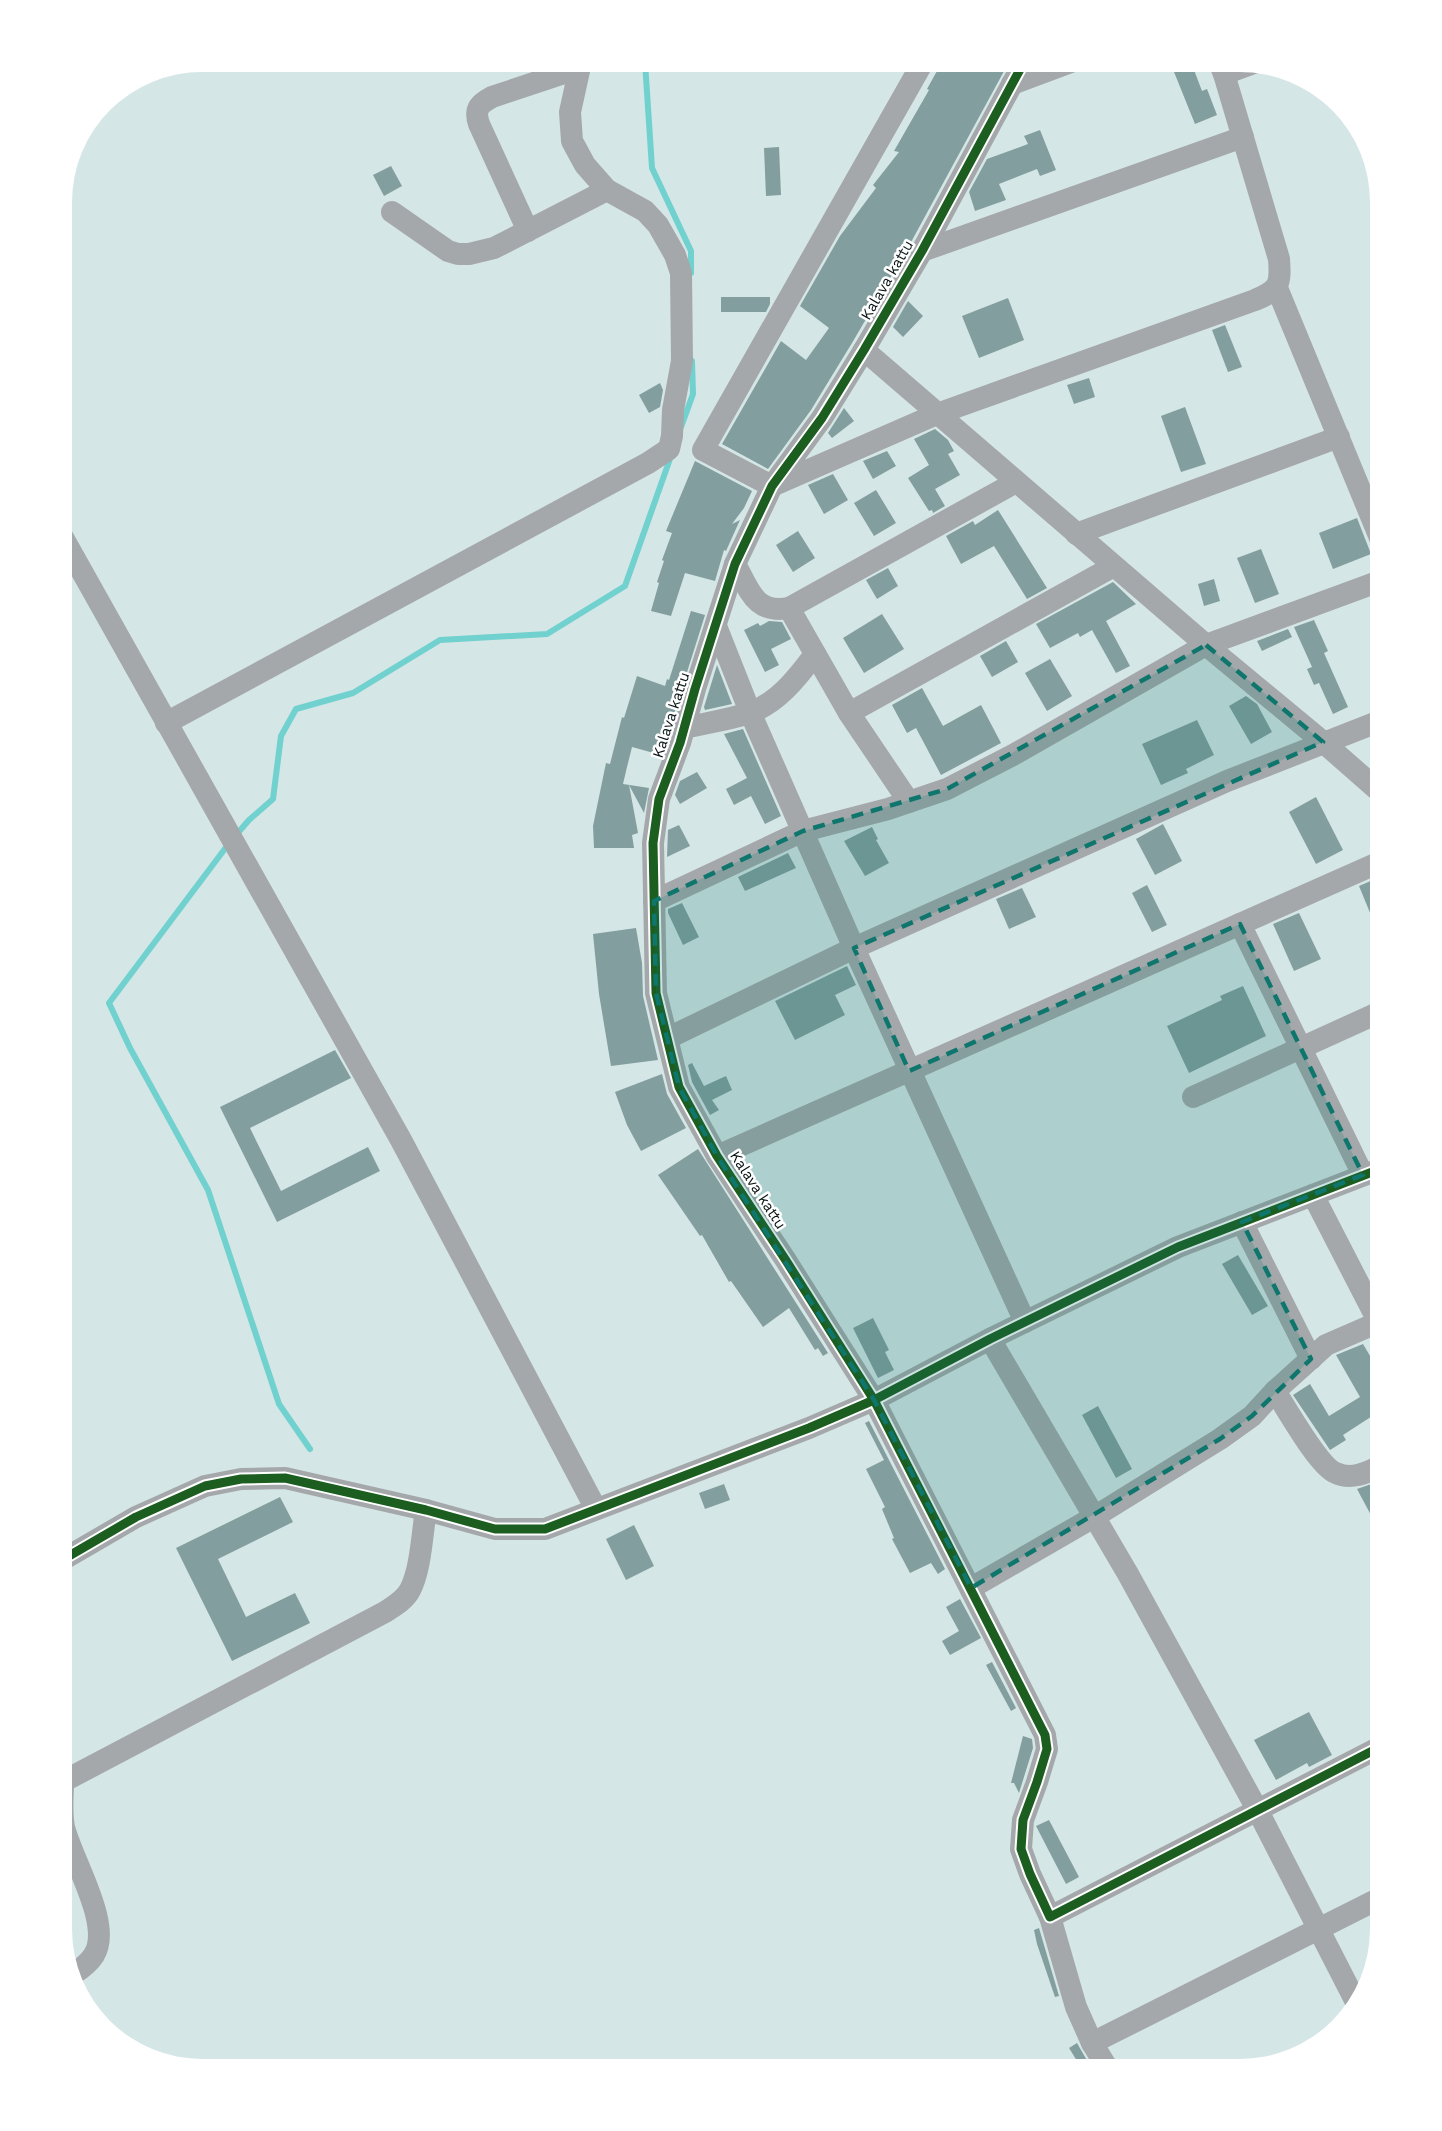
<svg xmlns="http://www.w3.org/2000/svg" width="1442" height="2131" font-family="'Work Sans',sans-serif">
<style>
.lines{fill:none;stroke-linecap:round;stroke-linejoin:round}
.stream{stroke:#71d1cf;stroke-width:6}
.building{fill:#839e9e}
.minor{stroke:#a5a8aa;stroke-width:22}
.cycleway-casing{stroke:#fff;stroke-width:13}
.cycleway{stroke:#1b5e20;stroke-width:9}
.marked{fill:#0f766e;fill-opacity:0.2;stroke:#0f766e;stroke-width:4.5;stroke-dasharray:12 8;stroke-linejoin:round}
.labels{text-anchor:middle;stroke-width:5;stroke-linejoin:round;paint-order:stroke}
.street-label{font-size:15px;fill:#091414;stroke:#fff}
</style>
<rect width="100%" height="100%" fill="#d5e6e6"/>
<g class="lines">
<g class="stream">
<polyline points="645,62 652,168 691,251 691,273"/>
<polyline points="681,427 693,394 692,361"/>
<polyline points="236,835 249,820 273,799 281,736 296,709 353,693 440,640 547,634 625,586 671,456"/>
<polyline points="230,842 109,1003 130,1048 208,1190 279,1404 310,1449"/>
</g>
</g>
<g class="building">
<polygon points="942,62 1009,62 910,244 852,343 811,410 768,469 722,444 781,341 806,360 829,328 800,306 840,236 876,188 873,185 899,152 894,151 929,90 927,89"/>
<polygon points="1170,62 1191,62 1202,91 1207,89 1217,115 1195,124"/>
<polygon points="1040,130 1056,170 1040,176 1037,169 999,184 1006,200 975,211 969,192 987,159 1028,144 1024,136"/>
<polygon points="779,147 781,195 766,196 764,148"/>
<polygon points="391,166 402,186 384,196 373,175"/>
<polygon points="721,297 770,297 770,304 766,312 721,312"/>
<polygon points="1008,298 1024,340 979,358 962,316"/>
<polygon points="908,301 923,316 903,337 893,327"/>
<polygon points="1225,325 1242,367 1228,372 1212,330"/>
<polygon points="1089,378 1095,397 1074,404 1067,385"/>
<polygon points="660,383 663,390 660,407 649,413 639,395"/>
<polygon points="1185,407 1206,464 1181,472 1161,416"/>
<polygon points="844,408 854,421 832,438 828,433"/>
<polygon points="935,429 948,440 954,451 948,454 960,475 935,489 945,506 933,513 932,510 929,511 908,478 929,465 914,439"/>
<polygon points="887,451 896,466 873,479 863,461"/>
<polygon points="695,461 752,491 744,508 732,524 740,520 726,551 724,550 715,581 685,573 671,616 651,611 659,583 657,582 664,561 662,560 672,533 666,531"/>
<polygon points="833,474 848,500 824,514 808,485"/>
<polygon points="876,490 896,523 874,536 854,503"/>
<polygon points="998,510 1047,588 1027,599 994,546 961,564 946,536 973,521 975,525"/>
<polygon points="1357,518 1371,554 1333,569 1319,533"/>
<polygon points="798,531 815,558 793,572 776,545"/>
<polygon points="1261,549 1279,594 1255,603 1237,558"/>
<polygon points="888,568 898,586 877,599 866,580"/>
<polygon points="1214,579 1220,601 1204,606 1198,584"/>
<polygon points="1113,582 1136,604 1106,621 1130,666 1116,673 1092,630 1080,637 1078,633 1050,648 1036,624"/>
<polygon points="691,611 705,615 661,755 632,747 627,767 623,784 649,788 644,813 629,785 638,833 632,835 634,848 594,848 593,826 606,763 610,764 622,717 624,718 637,676 665,686 667,679 669,680"/>
<polygon points="882,614 904,649 864,673 843,638"/>
<polygon points="1314,620 1328,651 1324,653 1348,707 1333,714 1319,683 1314,685 1307,669 1312,667 1294,627"/>
<polygon points="769,621 782,622 791,639 771,649 779,665 765,672 744,630 758,623 760,626"/>
<polygon points="1288,629 1292,637 1262,651 1257,641"/>
<polygon points="1006,641 1018,662 992,677 980,656"/>
<polygon points="1050,659 1072,696 1047,711 1025,673"/>
<polygon points="717,665 732,704 705,710 704,707"/>
<polygon points="922,688 943,726 981,705 1001,743 941,775 916,728 907,733 892,705"/>
<polygon points="1246,696 1257,704 1272,732 1251,744 1229,706"/>
<polygon points="1197,720 1214,755 1186,769 1188,773 1161,785 1142,744"/>
<polygon points="743,729 781,816 765,824 751,796 734,805 726,789 747,778 724,734"/>
<polygon points="697,772 707,788 680,804 675,795 680,781"/>
<polygon points="1316,797 1343,850 1316,864 1289,812"/>
<polygon points="1163,824 1182,861 1155,875 1136,839"/>
<polygon points="679,825 690,846 667,857 668,830"/>
<polygon points="872,827 878,839 876,840 889,863 865,876 844,841"/>
<polygon points="788,853 796,868 745,891 738,877"/>
<polygon points="1380,877 1380,937 1359,886"/>
<polygon points="1147,885 1167,925 1152,932 1132,893"/>
<polygon points="1022,888 1036,917 1009,929 996,899"/>
<polygon points="682,903 699,937 683,945 668,913 668,909"/>
<polygon points="1299,913 1321,959 1294,971 1273,924"/>
<polygon points="636,928 642,963 643,996 658,1060 611,1066 599,994 593,934"/>
<polygon points="847,966 856,985 835,995 845,1015 795,1040 775,1001"/>
<polygon points="1243,986 1266,1036 1189,1073 1167,1026 1222,1000 1220,996"/>
<polygon points="335,1050 351,1078 250,1128 281,1191 368,1147 380,1171 277,1222 220,1107"/>
<polygon points="692,1063 704,1086 726,1076 732,1090 712,1100 719,1110 710,1115 692,1082 688,1065"/>
<polygon points="662,1074 667,1094 686,1128 641,1151 627,1125 615,1092"/>
<polygon points="698,1149 828,1353 823,1356 818,1348 815,1350 789,1308 763,1327 731,1281 729,1282 702,1235 700,1236 667,1188 658,1175"/>
<polygon points="1238,1255 1268,1306 1252,1315 1222,1264"/>
<polygon points="873,1318 889,1350 885,1352 894,1370 878,1378 853,1328"/>
<polygon points="1363,1344 1376,1366 1370,1369 1380,1387 1380,1411 1343,1435 1346,1440 1330,1450 1293,1395 1310,1384 1329,1416 1360,1397 1336,1355"/>
<polygon points="1098,1406 1132,1469 1116,1478 1082,1415"/>
<polygon points="869,1421 945,1569 938,1574 931,1563 910,1573 892,1539 894,1538 882,1509 885,1507 866,1469 884,1460 865,1423"/>
<polygon points="1380,1481 1380,1532 1357,1489"/>
<polygon points="724,1484 730,1500 705,1509 699,1493"/>
<polygon points="280,1497 293,1522 218,1559 246,1617 295,1593 310,1623 232,1661 176,1548"/>
<polygon points="634,1525 654,1566 626,1580 606,1539"/>
<polygon points="960,1599 981,1638 950,1655 942,1641 959,1631 946,1607"/>
<polygon points="992,1662 1016,1708 1011,1711 986,1665"/>
<polygon points="1309,1712 1332,1755 1309,1767 1307,1763 1276,1780 1254,1740"/>
<polygon points="1023,1736 1032,1739 1033,1748 1019,1793 1014,1783 1011,1783"/>
<polygon points="1049,1820 1079,1877 1066,1884 1036,1826"/>
<polygon points="1039,1928 1059,1996 1055,1997 1037,1944 1034,1930"/>
<polygon points="1077,2043 1081,2050 1092,2069 1082,2069 1069,2048"/>
</g>
<g class="lines">
<g class="minor">
<path d="M923 62 703 450 772 486 937 414 1255 300C1279 290 1281 285 1279 259L1224 74 1219 62"/>
<polyline points="1024,62 922,251 864,350 822,418 772,486 735,564 695,689 680,743 659,799 653,843 656,993 679,1087 717,1156 785,1259 874,1400 1045,1735 1047,1749 1037,1782 1023,1820 1021,1849 1030,1874 1050,1917 1380,1747"/>
<polyline points="1224,74 1254,63"/>
<polyline points="1012,84 1071,62"/>
<polyline points="392,212 448,251 458,254 469,254 494,248 607,190"/>
<path d="M528 231 479 124C474 109 479 104 492 97L579 68"/>
<polyline points="922,251 1243,137"/>
<polyline points="1277,288 1380,538"/>
<polyline points="864,350 1206,645 1323,742 1380,792"/>
<polyline points="1076,534 1339,437"/>
<polyline points="62,536 401,1140 596,1509"/>
<path d="M735 564C750 590 754 614 789 608L1016 482"/>
<polyline points="789,608 849,713 909,802"/>
<polyline points="716,626 750,712 854,948 1025,1322"/>
<polyline points="849,713 1114,566"/>
<polyline points="166,723 648,463 669,449 672,436 673,410 682,361 681,273 675,255 658,225 645,211 607,190 585,165 572,141 570,112 581,62"/>
<path d="M684 728C705 723 728 720 749 713 777 704 798 677 815 654"/>
<polyline points="654,901 803,831 888,809 947,789 1013,755 1206,645 1380,581"/>
<polyline points="1240,924 1363,1175"/>
<polyline points="668,1038 854,948 1227,781 1380,721"/>
<polyline points="1193,1097 1380,1012"/>
<polyline points="717,1156 1380,862"/>
<polyline points="1313,1195 1380,1325"/>
<polyline points="1242,1222 1311,1359"/>
<polyline points="990,1339 1128,1574 1258,1811 1357,2004"/>
<path d="M1275 1391C1287 1409 1319 1467 1336 1473 1351 1480 1367 1473 1380 1466"/>
<polyline points="62,1560 136,1517 205,1486 241,1479 285,1478 426,1510 495,1529 545,1529 809,1428 874,1400 990,1339 1178,1247 1380,1169"/>
<polyline points="971,1588 1094,1517 1220,1439 1252,1416 1275,1391 1326,1345 1379,1322"/>
<path d="M63 1781C63 1796 61 1813 64 1827 72 1860 113 1925 94 1955 89 1963 81 1969 73 1974"/>
<path d="M62 1782 385 1612C394 1606 405 1600 410 1590 421 1569 422 1534 426 1510"/>
<polyline points="1050,1917 1076,2007 1092,2043 1108,2069"/>
<polyline points="1092,2043 1380,1898"/>
</g>
<defs>
<g id="cycleway">
<polyline points="1024,62 922,251 864,350 822,418 772,486 735,564 695,689 680,743 659,799 653,843 656,993 679,1087 717,1156 785,1259 874,1400 1045,1735 1047,1749 1037,1782 1023,1820 1021,1849 1030,1874 1050,1917 1380,1747"/>
<polyline points="62,1560 136,1517 205,1486 241,1479 285,1478 426,1510 495,1529 545,1529 809,1428 874,1400 990,1339 1178,1247 1380,1169"/>
</g>
</defs>
<use href="#cycleway" class="cycleway-casing"/>
<use href="#cycleway" class="cycleway"/>
</g>
<path class="marked" d="M1206 645 1323 742 854 948 909 1071 1240 924 1363 1175 1242 1222 1311 1359 1252 1416 1220 1439 971 1588 874 1400 717 1156 679 1087 656 993 654 901 803 831 947 789Z"/>
<g class="labels">
<g class="street-label">
<text transform="translate(887 280) rotate(-60)" y="5">Kalava kattu</text>
<text transform="translate(671 715) rotate(-72)" y="5">Kalava kattu</text>
<text transform="translate(758 1190) rotate(57)" y="5">Kalava kattu</text>
</g>
</g>
<path d="M0 0H1442V2131H0ZM202 72H1240A130 130 0 0 1 1370 202V1929A130 130 0 0 1 1240 2059H202A130 130 0 0 1 72 1929V202A130 130 0 0 1 202 72Z" fill="#fff" fill-rule="evenodd"/>
</svg>
